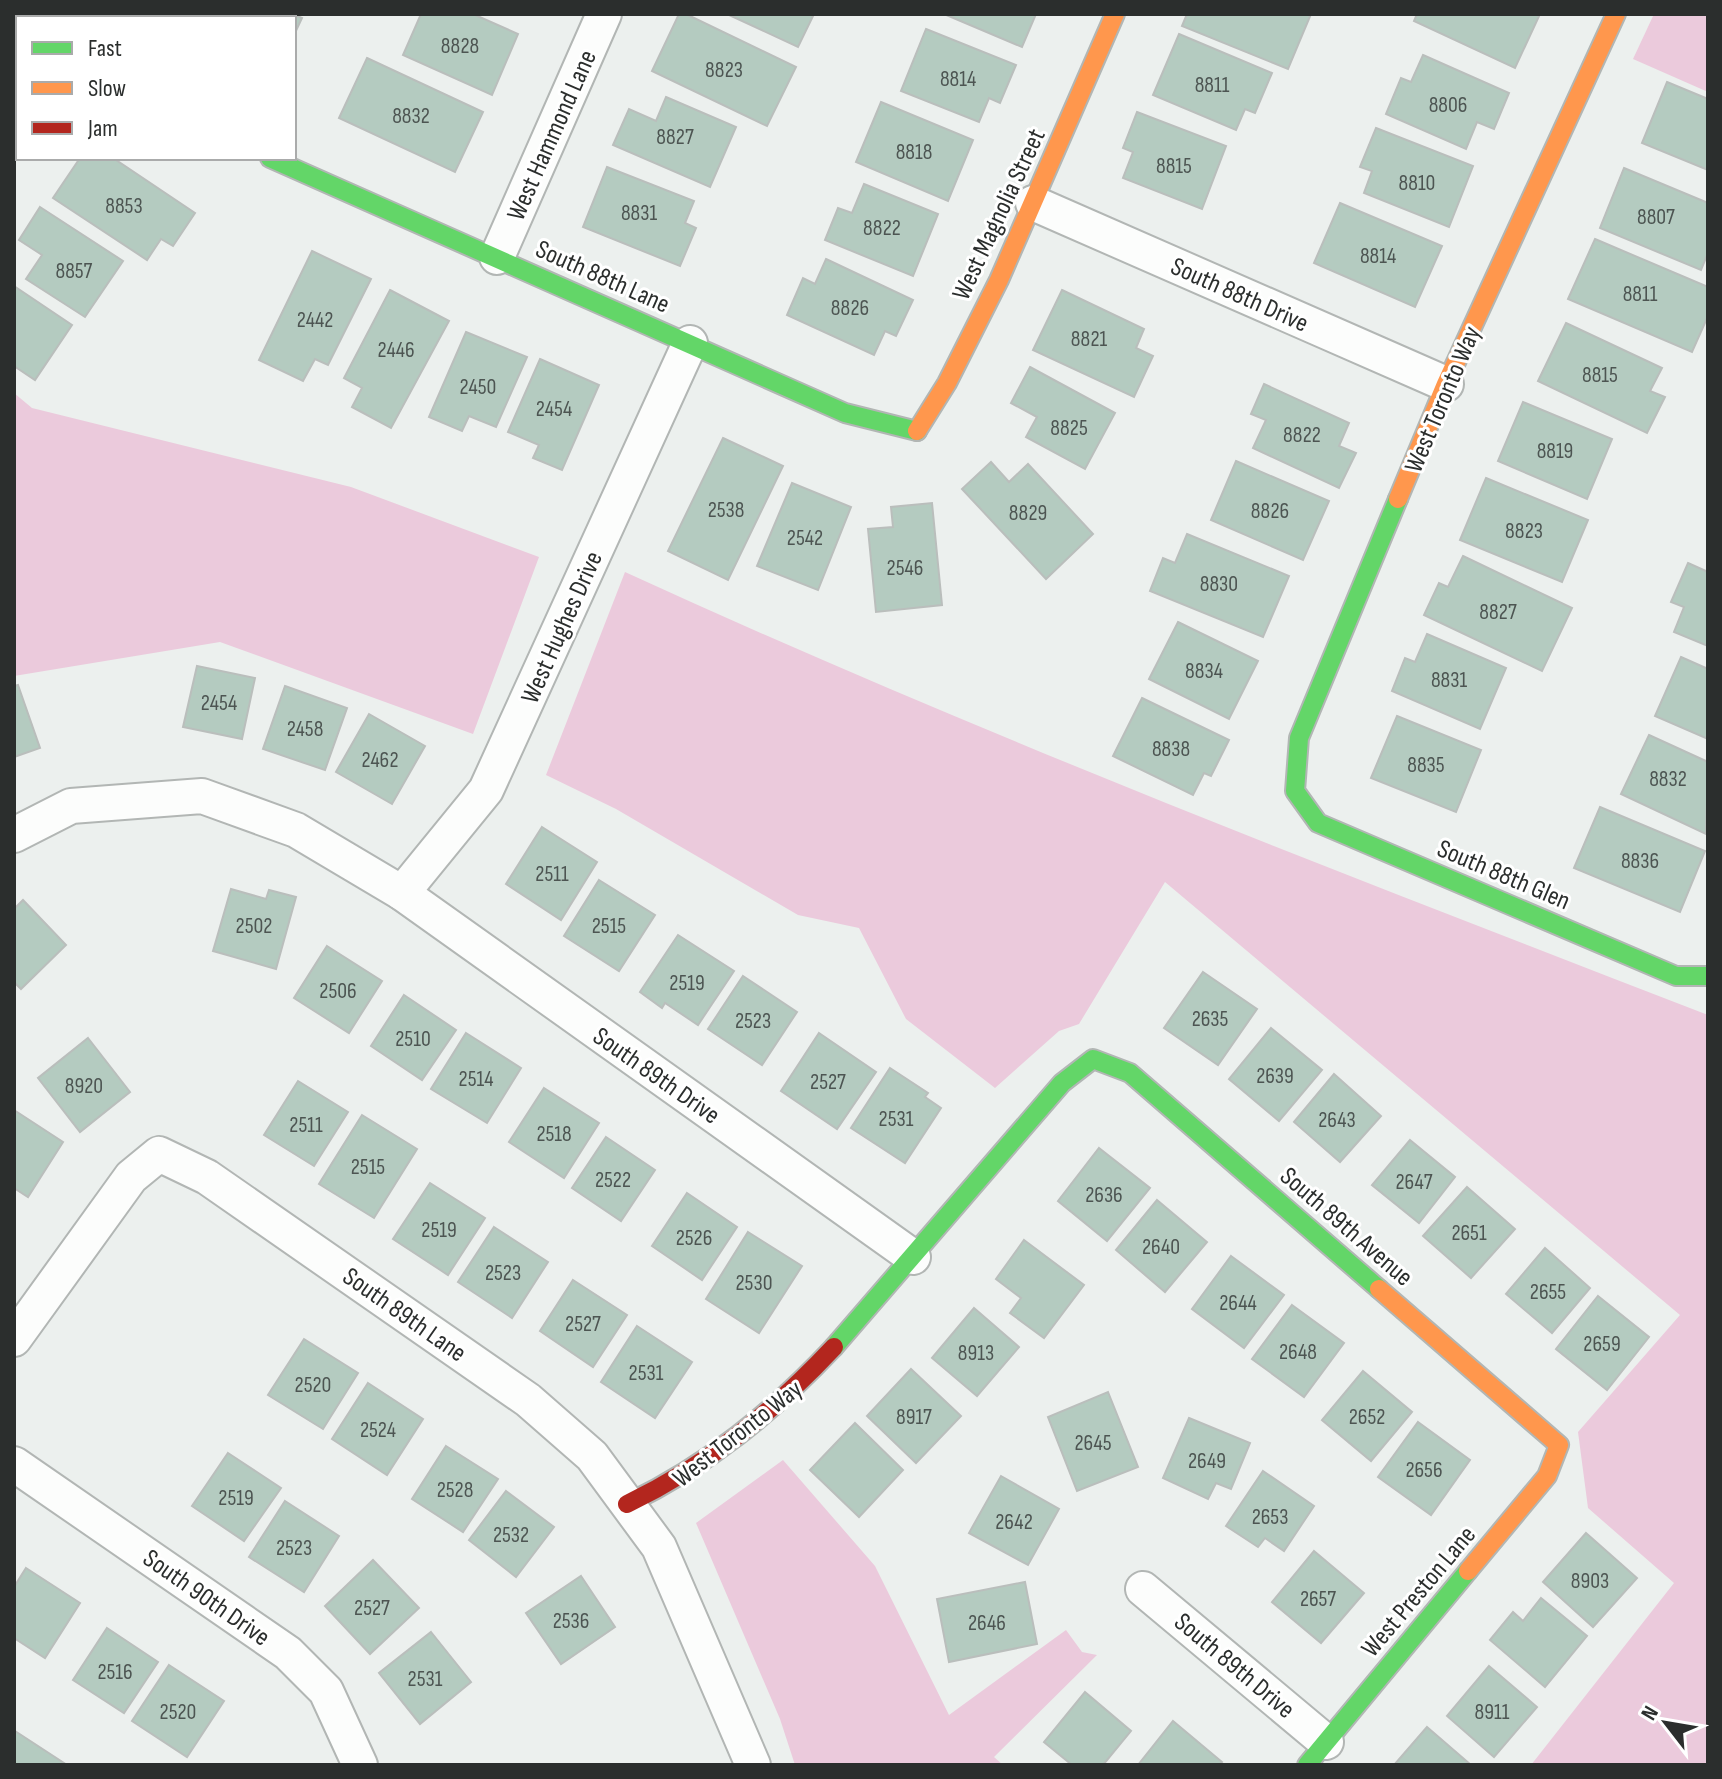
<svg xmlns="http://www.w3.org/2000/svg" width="1722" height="1779" font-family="'Sofia Sans Condensed',sans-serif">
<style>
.green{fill:#ebcadc}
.building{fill:#b4cbc0;stroke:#babebc;stroke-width:2}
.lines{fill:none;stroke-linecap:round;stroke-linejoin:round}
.street-casing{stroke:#b2b6b4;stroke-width:38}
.fast-casing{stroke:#b2b6b4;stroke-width:22}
.slow-casing{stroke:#b2b6b4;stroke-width:22}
.jam-casing{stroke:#b2b6b4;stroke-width:22}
.street{stroke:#fcfdfc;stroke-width:34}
.fast{stroke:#63d668;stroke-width:18}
.slow{stroke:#ff974d;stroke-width:18}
.jam{stroke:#b3261e;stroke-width:18}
.labels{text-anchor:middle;stroke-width:6;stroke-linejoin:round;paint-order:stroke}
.number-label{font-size:22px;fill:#4d5552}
.street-label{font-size:26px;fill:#2b2e2d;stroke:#fff}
</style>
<rect width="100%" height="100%" fill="#ecf0ee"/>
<g class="green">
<polygon points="1654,14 1708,14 1708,92 1633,59"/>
<polygon points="14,393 32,408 351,487 539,557 473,734 220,642 14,676"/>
<path d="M625 572C980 735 1344 874 1708 1015V1765H1531L1674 1583 1588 1508 1578 1432 1680 1315 1165 882 1079 1024 1059 1031 995 1088 906 1019 859 928 798 915 616 809 546 775Z"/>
<polygon points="783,1460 875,1566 949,1715 1066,1630 1082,1652 1097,1655 994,1757 1003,1765 795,1765 780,1719 696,1523"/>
</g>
<g class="building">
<polygon points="178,14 293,14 302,18 294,35 294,18 176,18"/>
<polygon points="421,14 473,14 518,34 492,95 403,55"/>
<polygon points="679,14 686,14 796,67 767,126 652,71"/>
<polygon points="727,14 814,14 798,47"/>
<polygon points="944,14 1036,14 1022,47"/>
<polygon points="1187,14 1311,14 1288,69 1182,26"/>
<polygon points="1417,14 1540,14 1515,68 1414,21"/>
<polygon points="926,29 1016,65 1000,103 989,98 979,122 901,91"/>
<polygon points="1179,34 1272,73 1255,113 1245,109 1236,130 1153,95"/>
<polygon points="1423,55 1509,93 1494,129 1477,122 1466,149 1386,114 1401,78 1411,82"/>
<polygon points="367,58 483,112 455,172 339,118"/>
<polygon points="1667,82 1708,99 1708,170 1642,143"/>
<polygon points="666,97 736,127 710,187 613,145 629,109 656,121"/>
<polygon points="881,102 973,140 948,201 856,162"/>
<polygon points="1137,112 1226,146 1202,209 1123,178 1133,152 1123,148"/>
<polygon points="1376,128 1473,166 1449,227 1364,193 1372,171 1360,167"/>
<polygon points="80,158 113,158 195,213 173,246 161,239 147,260 53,198"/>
<polygon points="607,167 694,201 685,223 696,228 680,266 583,227"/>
<polygon points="1624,168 1708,203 1708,253 1701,270 1600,228"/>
<polygon points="864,184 938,214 913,276 825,240 838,208 852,213"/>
<polygon points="1340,203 1442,246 1415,307 1314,263"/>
<polygon points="40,207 123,261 85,317 26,279 42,255 19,240"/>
<polygon points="1595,239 1708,287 1708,316 1692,352 1568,299"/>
<polygon points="312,251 371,279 328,365 315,359 303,381 259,360"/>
<polygon points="826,259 913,300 896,336 885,331 874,355 787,315 803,278 815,284"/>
<polygon points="14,286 72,325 35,380 14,366"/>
<polygon points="390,290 449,321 391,428 352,407 362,388 344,378"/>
<polygon points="1062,290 1144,329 1136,348 1153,356 1134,397 1033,350"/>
<polygon points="1566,323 1662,368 1650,391 1665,397 1647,433 1538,381"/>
<polygon points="466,332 527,357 496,427 469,416 462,431 429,417"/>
<polygon points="540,359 599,385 562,470 533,458 539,445 508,432"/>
<polygon points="1030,367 1115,413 1085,469 1026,437 1037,417 1011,403"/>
<polygon points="1264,384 1349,423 1339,446 1356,453 1339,488 1253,448 1266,420 1251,414"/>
<polygon points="1523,402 1612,439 1587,499 1498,461"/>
<polygon points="723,438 783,466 728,580 668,551"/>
<polygon points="1236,461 1329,501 1303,560 1211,520"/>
<polygon points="991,462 1009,482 1028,464 1093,534 1046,579 962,489"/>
<polygon points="1486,478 1588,520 1562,582 1460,540"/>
<polygon points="792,483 851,507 818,590 757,566"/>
<polygon points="932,503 942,605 876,612 868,529 893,527 891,507"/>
<polygon points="1187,534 1289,576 1263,637 1150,591 1163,558 1175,563"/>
<polygon points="1463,556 1572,608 1542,671 1424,615 1439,583 1448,587"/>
<polygon points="1688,563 1708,572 1708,646 1674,632 1684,607 1671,602"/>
<polygon points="1178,622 1258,661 1229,719 1149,679"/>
<polygon points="1427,634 1506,668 1480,729 1392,691 1405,658 1415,662"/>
<polygon points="1681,657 1708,669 1708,739 1655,716"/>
<polygon points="197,666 255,678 242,739 183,727"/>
<polygon points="18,685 40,748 14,757 14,686"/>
<polygon points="285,686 347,708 325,770 263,749"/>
<polygon points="1142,698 1229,740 1211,776 1204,773 1193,795 1113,756"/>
<polygon points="369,714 425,746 392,804 336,772"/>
<polygon points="1397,716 1481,750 1456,812 1371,778"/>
<polygon points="1649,735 1708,762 1706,834 1621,794"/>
<polygon points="1600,807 1705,851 1680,912 1574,868"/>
<polygon points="542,827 597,862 561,920 506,884"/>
<polygon points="599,880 655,915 619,971 564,936"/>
<polygon points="231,889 266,899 269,890 296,897 276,969 213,951"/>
<polygon points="23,900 66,945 21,989 14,982 14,909"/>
<polygon points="678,935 734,971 698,1025 665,1003 662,1008 640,992"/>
<polygon points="327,946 382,981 349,1033 294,998"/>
<polygon points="1203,972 1257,1009 1218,1065 1164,1028"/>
<polygon points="743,976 797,1012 762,1065 708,1029"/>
<polygon points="404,995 456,1030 422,1080 371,1046"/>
<polygon points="1271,1028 1322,1070 1279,1121 1229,1079"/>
<polygon points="466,1033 521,1068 487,1123 431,1089"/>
<polygon points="819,1033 876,1072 837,1129 781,1091"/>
<polygon points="88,1038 130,1092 80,1132 38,1078"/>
<polygon points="890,1068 928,1093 925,1097 941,1108 905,1163 851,1128"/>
<polygon points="1334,1074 1381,1116 1340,1162 1294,1122"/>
<polygon points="298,1081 348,1112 314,1166 264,1135"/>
<polygon points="544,1088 599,1123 564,1178 509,1142"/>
<polygon points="14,1110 63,1142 28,1197 14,1188"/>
<polygon points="362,1115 417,1149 374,1218 319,1184"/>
<polygon points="606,1137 655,1170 621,1221 572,1188"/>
<polygon points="1410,1140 1455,1177 1419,1223 1372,1185"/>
<polygon points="1099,1148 1150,1188 1107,1241 1058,1201"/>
<polygon points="430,1183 485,1218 448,1275 393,1239"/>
<polygon points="1467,1187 1515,1229 1471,1278 1423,1236"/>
<polygon points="687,1193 737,1227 702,1280 652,1246"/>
<polygon points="1157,1200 1207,1242 1165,1292 1116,1250"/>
<polygon points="494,1227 548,1262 512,1318 458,1282"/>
<polygon points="748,1232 802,1266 759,1333 706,1299"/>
<polygon points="1024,1240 1084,1285 1044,1338 1010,1313 1021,1298 996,1279"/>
<polygon points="1545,1248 1590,1288 1552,1333 1506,1294"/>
<polygon points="1231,1256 1284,1295 1244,1348 1192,1309"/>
<polygon points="573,1280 627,1315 593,1367 540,1331"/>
<polygon points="1598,1296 1649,1337 1607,1390 1556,1349"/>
<polygon points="1292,1305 1344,1343 1304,1397 1252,1359"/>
<polygon points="974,1308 1019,1347 977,1396 932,1358"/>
<polygon points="637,1326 692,1362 655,1418 601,1382"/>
<polygon points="304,1339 358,1373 323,1429 268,1395"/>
<polygon points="911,1369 961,1416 916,1463 867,1416"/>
<polygon points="1363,1371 1412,1412 1371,1461 1322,1420"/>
<polygon points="368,1383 423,1419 387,1475 332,1439"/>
<polygon points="1108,1392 1138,1467 1077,1491 1048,1417"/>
<polygon points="1189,1418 1250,1443 1231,1489 1216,1483 1208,1499 1163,1478"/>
<polygon points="1418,1422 1470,1460 1431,1515 1378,1477"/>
<polygon points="855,1423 903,1470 859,1517 810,1470"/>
<polygon points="446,1446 498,1479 463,1532 412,1499"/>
<polygon points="228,1453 281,1488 244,1541 192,1506"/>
<polygon points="1263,1471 1314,1506 1284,1551 1265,1538 1258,1547 1226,1526"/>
<polygon points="1001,1476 1059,1509 1028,1565 969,1533"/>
<polygon points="506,1491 554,1527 516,1577 469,1540"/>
<polygon points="285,1501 339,1536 304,1592 249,1557"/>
<polygon points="1586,1533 1637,1578 1593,1627 1543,1582"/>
<polygon points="1314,1551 1364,1593 1321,1643 1272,1602"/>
<polygon points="373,1560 419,1608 370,1654 325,1606"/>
<polygon points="26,1568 80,1603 45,1658 14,1638 14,1587"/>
<polygon points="581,1576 615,1627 561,1664 526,1613"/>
<polygon points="1025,1582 1037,1644 949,1662 937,1599"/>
<polygon points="1541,1598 1587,1636 1545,1687 1490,1640 1513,1612 1523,1621"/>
<polygon points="107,1628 158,1662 124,1713 73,1680"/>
<polygon points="431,1632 471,1682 420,1724 379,1673"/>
<polygon points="169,1665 224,1701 187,1757 132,1721"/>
<polygon points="1489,1666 1537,1707 1494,1757 1447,1716"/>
<polygon points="1085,1692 1131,1731 1103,1765 1072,1765 1044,1742"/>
<polygon points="1173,1721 1222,1762 1219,1765 1138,1765"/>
<polygon points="1427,1727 1471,1765 1394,1765"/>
<polygon points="15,1731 67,1765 14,1765"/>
</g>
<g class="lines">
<defs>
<g id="street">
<polyline points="85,18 88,14"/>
<polyline points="14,117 18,113"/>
<polyline points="1033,203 1446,384"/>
<polyline points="497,257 604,14"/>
<polyline points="14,835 71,806 202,796 296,830 402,893 913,1257"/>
<polyline points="402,893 486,790 690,343"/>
<polyline points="14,1339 131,1177 159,1154 207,1177 528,1400 592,1456 659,1547 753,1765"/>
<polyline points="14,1464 288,1653 326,1691 360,1765"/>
<polyline points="1143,1589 1326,1742"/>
</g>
<g id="fast">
<polyline points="270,158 845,413 917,431"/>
<polyline points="1398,499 1299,738 1295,791 1318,823 1676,976 1708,976"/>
<polyline points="834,1347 1062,1083 1093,1059 1130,1073 1379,1289"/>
<polyline points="1307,1765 1468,1571"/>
</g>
<g id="slow">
<polyline points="917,431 947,383 999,280 1115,14"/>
<polyline points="1398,499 1446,384 1616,14"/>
<polyline points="1379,1289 1559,1445 1547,1476 1468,1571"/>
</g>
<path id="jam" d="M627 1504C708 1465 773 1412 834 1347"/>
</defs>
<use href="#street" class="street-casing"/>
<use href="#fast" class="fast-casing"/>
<use href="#slow" class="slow-casing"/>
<use href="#jam" class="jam-casing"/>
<use href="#street" class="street"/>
<use href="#fast" class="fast"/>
<use href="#slow" class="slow"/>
<use href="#jam" class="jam"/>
</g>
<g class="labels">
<g class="number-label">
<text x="460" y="53">8828</text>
<text x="724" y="77">8823</text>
<text x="958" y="86">8814</text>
<text x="1212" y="92">8811</text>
<text x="1448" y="112">8806</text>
<text x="411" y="123">8832</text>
<text x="675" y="144">8827</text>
<text x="914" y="159">8818</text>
<text x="1174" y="173">8815</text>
<text x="1417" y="190">8810</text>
<text x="124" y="213">8853</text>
<text x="639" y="220">8831</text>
<text x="1656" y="224">8807</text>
<text x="882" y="235">8822</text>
<text x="1378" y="263">8814</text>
<text x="74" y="278">8857</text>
<text x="1640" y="301">8811</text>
<text x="850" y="315">8826</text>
<text x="315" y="327">2442</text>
<text x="1089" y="346">8821</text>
<text x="396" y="357">2446</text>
<text x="1600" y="382">8815</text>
<text x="478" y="394">2450</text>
<text x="554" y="416">2454</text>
<text x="1069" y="435">8825</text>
<text x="1302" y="442">8822</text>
<text x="1555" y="458">8819</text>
<text x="726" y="517">2538</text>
<text x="1270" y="518">8826</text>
<text x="1028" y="520">8829</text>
<text x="1524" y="538">8823</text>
<text x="805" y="545">2542</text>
<text x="905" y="575">2546</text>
<text x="1219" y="591">8830</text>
<text x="1498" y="619">8827</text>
<text x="1204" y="678">8834</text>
<text x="1449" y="687">8831</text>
<text x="219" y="710">2454</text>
<text x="305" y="736">2458</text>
<text x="1171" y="756">8838</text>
<text x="380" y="767">2462</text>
<text x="1426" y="772">8835</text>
<text x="1668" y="786">8832</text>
<text x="1640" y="868">8836</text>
<text x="552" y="881">2511</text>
<text x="254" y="933">2502</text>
<text x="609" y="933">2515</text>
<text x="687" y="990">2519</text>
<text x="338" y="998">2506</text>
<text x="1210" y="1026">2635</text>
<text x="753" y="1028">2523</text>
<text x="413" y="1046">2510</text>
<text x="1275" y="1083">2639</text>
<text x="476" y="1086">2514</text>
<text x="828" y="1089">2527</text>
<text x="84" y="1093">8920</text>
<text x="896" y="1126">2531</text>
<text x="1337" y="1127">2643</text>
<text x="306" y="1132">2511</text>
<text x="554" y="1141">2518</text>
<text x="368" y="1174">2515</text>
<text x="613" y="1187">2522</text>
<text x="1414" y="1189">2647</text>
<text x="1104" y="1202">2636</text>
<text x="439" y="1237">2519</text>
<text x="1469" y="1240">2651</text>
<text x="694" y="1245">2526</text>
<text x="1161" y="1254">2640</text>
<text x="503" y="1280">2523</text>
<text x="754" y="1290">2530</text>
<text x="1548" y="1299">2655</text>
<text x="1238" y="1310">2644</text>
<text x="583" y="1331">2527</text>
<text x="1602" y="1351">2659</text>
<text x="1298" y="1359">2648</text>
<text x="976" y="1360">8913</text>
<text x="646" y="1380">2531</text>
<text x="313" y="1392">2520</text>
<text x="914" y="1424">8917</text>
<text x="1367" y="1424">2652</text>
<text x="378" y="1437">2524</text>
<text x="1093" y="1450">2645</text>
<text x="1207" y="1468">2649</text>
<text x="1424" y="1477">2656</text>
<text x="455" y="1497">2528</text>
<text x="236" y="1505">2519</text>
<text x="1270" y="1524">2653</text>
<text x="1014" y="1529">2642</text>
<text x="511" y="1542">2532</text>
<text x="294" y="1555">2523</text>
<text x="1590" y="1588">8903</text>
<text x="1318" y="1606">2657</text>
<text x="372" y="1615">2527</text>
<text x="571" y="1628">2536</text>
<text x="987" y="1630">2646</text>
<text x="115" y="1679">2516</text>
<text x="425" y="1686">2531</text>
<text x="178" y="1719">2520</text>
<text x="1492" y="1719">8911</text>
</g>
<g class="street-label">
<text transform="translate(551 135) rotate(-66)" y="9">West Hammond Lane</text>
<text transform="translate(998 214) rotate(-65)" y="9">West Magnolia Street</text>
<text transform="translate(603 276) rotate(24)" y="9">South 88th Lane</text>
<text transform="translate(1240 294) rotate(24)" y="9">South 88th Drive</text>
<text transform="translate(1442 399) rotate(-67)" y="9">West Toronto Way</text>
<text transform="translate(561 627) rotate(-66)" y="9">West Hughes Drive</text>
<text transform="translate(1504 874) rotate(23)" y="9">South 88th Glen</text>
<text transform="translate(657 1075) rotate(35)" y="9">South 89th Drive</text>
<text transform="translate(1347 1226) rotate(41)" y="9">South 89th Avenue</text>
<text transform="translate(405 1314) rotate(35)" y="9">South 89th Lane</text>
<text transform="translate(737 1433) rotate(-38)" y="9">West Toronto Way</text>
<text transform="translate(1418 1591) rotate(-50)" y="9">West Preston Lane</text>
<text transform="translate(207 1597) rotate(35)" y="9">South 90th Drive</text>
<text transform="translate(1235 1665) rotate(40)" y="9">South 89th Drive</text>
</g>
</g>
<rect width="1722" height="1779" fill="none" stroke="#2b2e2d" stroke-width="32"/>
<rect x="16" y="16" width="280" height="144" fill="#ffffff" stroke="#aaabab" stroke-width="2"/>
<rect x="32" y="42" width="40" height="12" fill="#63d668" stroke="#aaabab" stroke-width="2"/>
<text x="88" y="56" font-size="24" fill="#2b2e2d">Fast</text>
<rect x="32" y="82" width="40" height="12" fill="#ff974d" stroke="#aaabab" stroke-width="2"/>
<text x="88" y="96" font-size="24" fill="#2b2e2d">Slow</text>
<rect x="32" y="122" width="40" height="12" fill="#b3261e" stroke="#aaabab" stroke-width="2"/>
<text x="88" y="136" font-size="24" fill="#2b2e2d">Jam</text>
<g transform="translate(1666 1723) rotate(301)" stroke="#ffffff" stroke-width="6" paint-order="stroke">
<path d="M0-6L14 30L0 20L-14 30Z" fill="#2b2e2d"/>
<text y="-12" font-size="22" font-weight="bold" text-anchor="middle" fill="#2b2e2d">N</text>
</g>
</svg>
